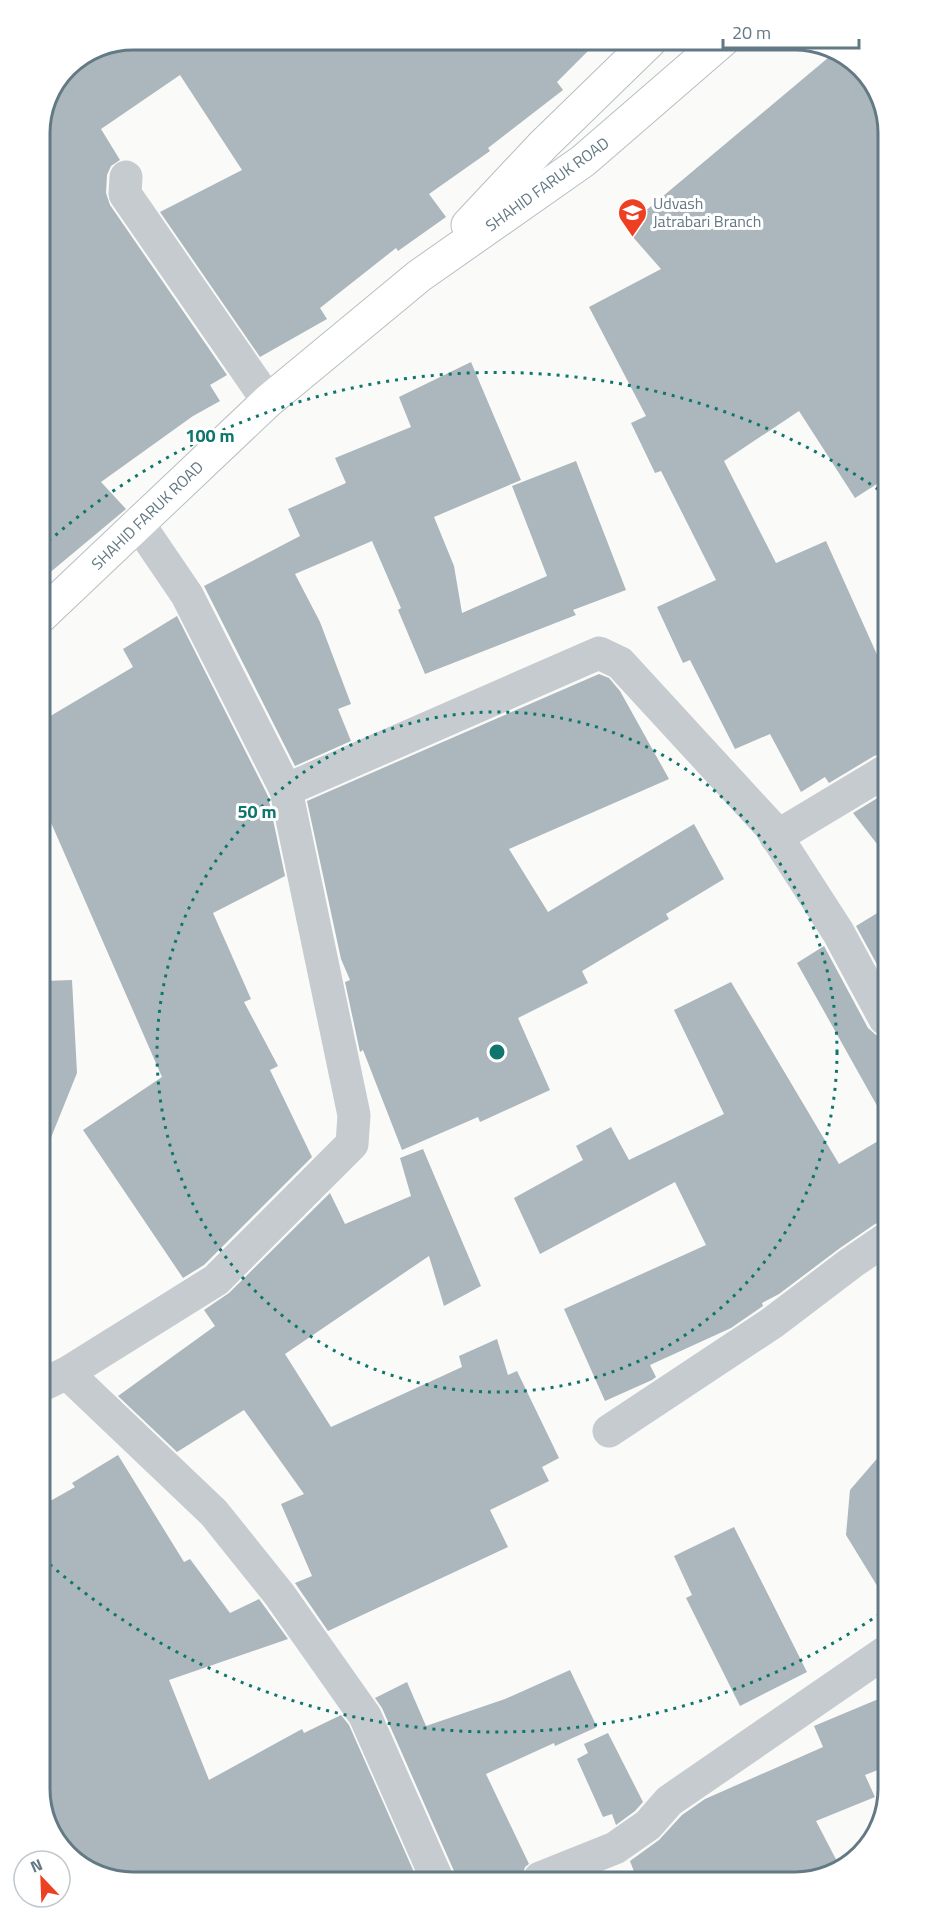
<svg xmlns="http://www.w3.org/2000/svg" width="927" height="1921" font-family="'Titillium Web',sans-serif">
<style>
.building{fill:#abb7bc}
.lines{fill:none;stroke-linecap:round;stroke-linejoin:round}
.secondary-casing{stroke:#b7bfc3;stroke-width:35}
.minor{stroke:#c5cbce;stroke-width:33}
.secondary{stroke:#fff;stroke-width:33}
.ring{fill:none;stroke:#0f766e;stroke-width:3;stroke-dasharray:3 6}
.labels{text-anchor:middle;stroke-width:6;stroke-linejoin:round;paint-order:stroke}
.street-label{font-size:16px;fill:#637985;stroke:#fff}
.poi-label{font-size:16px;fill:#637985;stroke:#fff;text-anchor:start}
.rim{fill:none;stroke:#637985;stroke-width:3}
.centre{fill:#0f766e;stroke:#fff;stroke-width:3}
.ring-label{font-size:18px;text-anchor:middle;font-weight:bold;fill:#0f766e;stroke:#fff;stroke-width:6;stroke-linejoin:round;paint-order:stroke}
</style>
<rect width="100%" height="100%" fill="#fafaf8"/>
<g class="building">
<polygon points="132,39 600,39 557,82 563,90 488,148 490,151 429,194 446,217 398,251 396,248 320,308 327,319 260,357 160,212 242,170 180,75 101,129 120,160 111,166 107,175 106,193 110,205 227,375 210,385 220,401 193,416 101,482 126,509 41,580 39,127 67,66"/>
<polygon points="835,52 851,58 881,97 883,480 855,498 799,411 724,461 776,563 826,541 883,668 884,753 874,756 829,783 825,777 801,792 770,734 735,749 690,660 683,663 657,607 716,580 661,471 655,473 631,423 646,416 589,307 661,269 625,228"/>
<polygon points="471,362 521,480 434,517 454,566 462,613 547,576 512,486 576,461 626,590 573,610 576,615 425,674 398,610 401,608 372,541 295,574 320,622 351,704 338,709 351,741 295,766 204,586 300,536 288,509 346,483 335,458 411,427 399,397"/>
<polygon points="177,616 268,796 285,876 213,913 251,999 244,1002 278,1066 270,1070 312,1157 204,1265 183,1278 83,1130 162,1077 42,802 42,721 133,667 123,649"/>
<polygon points="599,674 609,678 620,691 669,779 509,849 548,912 694,824 724,879 666,914 669,919 582,971 588,983 518,1018 550,1090 480,1122 478,1117 402,1150 363,1050 360,1052 345,982 350,980 341,959 307,801"/>
<polygon points="884,794 884,853 853,813"/>
<polygon points="884,909 885,950 885,979 856,926"/>
<polygon points="824,946 868,1028 876,1035 885,1038 885,1120 797,963"/>
<polygon points="72,980 77,1073 44,1155 43,981"/>
<polygon points="731,982 839,1164 885,1137 886,1220 875,1224 840,1248 779,1294 762,1303 763,1306 731,1328 650,1365 656,1377 652,1380 605,1401 564,1309 706,1245 675,1182 540,1254 514,1198 583,1160 576,1146 611,1127 629,1160 724,1114 674,1010"/>
<polygon points="423,1149 481,1286 444,1306 429,1256 285,1354 331,1427 462,1367 459,1356 497,1339 508,1375 517,1371 559,1458 542,1467 549,1481 490,1510 508,1547 328,1631 295,1583 312,1576 281,1504 304,1494 244,1410 177,1452 118,1396 215,1326 204,1310 229,1293 330,1193 345,1224 411,1196 400,1158"/>
<polygon points="887,1447 887,1602 846,1535 850,1490"/>
<polygon points="118,1455 184,1562 190,1559 230,1613 259,1599 288,1639 169,1680 209,1780 302,1729 304,1733 341,1715 349,1725 417,1879 127,1882 76,1863 46,1824 45,1504 75,1487 72,1483"/>
<polygon points="734,1527 807,1672 740,1706 686,1598 692,1595 674,1556"/>
<polygon points="570,1670 597,1727 555,1746 554,1743 486,1774 529,1864 525,1867 522,1878 455,1879 454,1871 382,1708 375,1698 407,1682 426,1726 505,1699"/>
<polygon points="888,1695 888,1766 865,1775 875,1797 816,1821 840,1867 830,1875 636,1877 630,1861 659,1840 682,1815 705,1799 823,1747 814,1726"/>
<polygon points="608,1733 643,1802 635,1811 616,1825 612,1814 603,1817 577,1759 588,1753 584,1744"/>
</g>
<g class="lines">
<defs>
<g id="secondary">
<polyline points="468,225 543,145 652,39"/>
<polyline points="41,616 268,401 419,276 583,161 724,39"/>
</g>
</defs>
<use href="#secondary" class="secondary-casing"/>
<g class="minor">
<polyline points="126,177 125,194 268,401"/>
<polyline points="286,790 599,653 620,663 769,825 838,932 885,1019"/>
<polyline points="776,837 884,772"/>
<polyline points="67,1373 214,1513 279,1594 365,1716 437,1879"/>
<polyline points="44,1384 67,1373 216,1280 352,1144 354,1115 286,790 187,595 138,523"/>
<polyline points="609,1431 772,1323 851,1263 886,1239"/>
<polyline points="540,1878 615,1848 648,1825 669,1801 887,1651"/>
</g>
<use href="#secondary" class="secondary"/>
</g>
<g class="ring">
<circle cx="497" cy="1052" r="340"/>
<path d="M887 1609A680 680 0 0 1 46 1561M42 547A680 680 0 0 1 882 492"/>
</g>
<defs>
<symbol id="school-pin" viewBox="-11 -11 22 30"><path d="M0 17L-7.5 6A9.5 9.5 0 1 1 7.5 6Z" fill="#ef3f22" stroke="#fff"/><path d="M0-5L7-2L0 1L-7-2ZM-4 1L0 2.5L4 1V4Q0 6-4 4Z" fill="#fff"/></symbol>
</defs>
<g fill-rule="evenodd">
<use href="#school-pin" x="616" y="196" width="33" height="45"/>
</g>
<g class="labels">
<g class="street-label">
<text transform="translate(547 184) rotate(-36)" y="6">SHAHID FARUK ROAD</text>
<text transform="translate(147 515) rotate(-44)" y="6">SHAHID FARUK ROAD</text>
</g>
<g class="poi-label">
<text x="653" y="209">Udvash<tspan x="653" dy="18">Jatrabari Branch</tspan></text>
</g>
</g>
<path d="M0 0H927V1921H0ZM133 50H795A83 83 0 0 1 878 133V1789A83 83 0 0 1 795 1872H133A83 83 0 0 1 50 1789V133A83 83 0 0 1 133 50Z" fill="#fff" fill-rule="evenodd"/>
<path class="rim" d="M133 50H795A83 83 0 0 1 878 133V1789A83 83 0 0 1 795 1872H133A83 83 0 0 1 50 1789V133A83 83 0 0 1 133 50Z"/>
<circle cx="497" cy="1052" r="9" class="centre"/>
<g class="ring-label">
<text x="210" y="442">100 m</text>
<text x="257" y="818">50 m</text>
</g>
<g transform="translate(42 1879) rotate(337)"><circle r="28" fill="#ffffff" stroke="#c1c9ce" stroke-width="1.5"/>
<path d="M0-4.5L10 22L0 15L-10 22Z" fill="#ef3f22"/>
<text y="-9" font-size="16" font-weight="bold" text-anchor="middle" fill="#637985">N</text>
</g>
<path d="M723 39v9h136v-9" fill="none" stroke="#637985" stroke-width="3"/>
<text x="732" y="39" font-size="18" fill="#637985" stroke="#ffffff" stroke-width="4.5" paint-order="stroke">20 m</text>
</svg>
